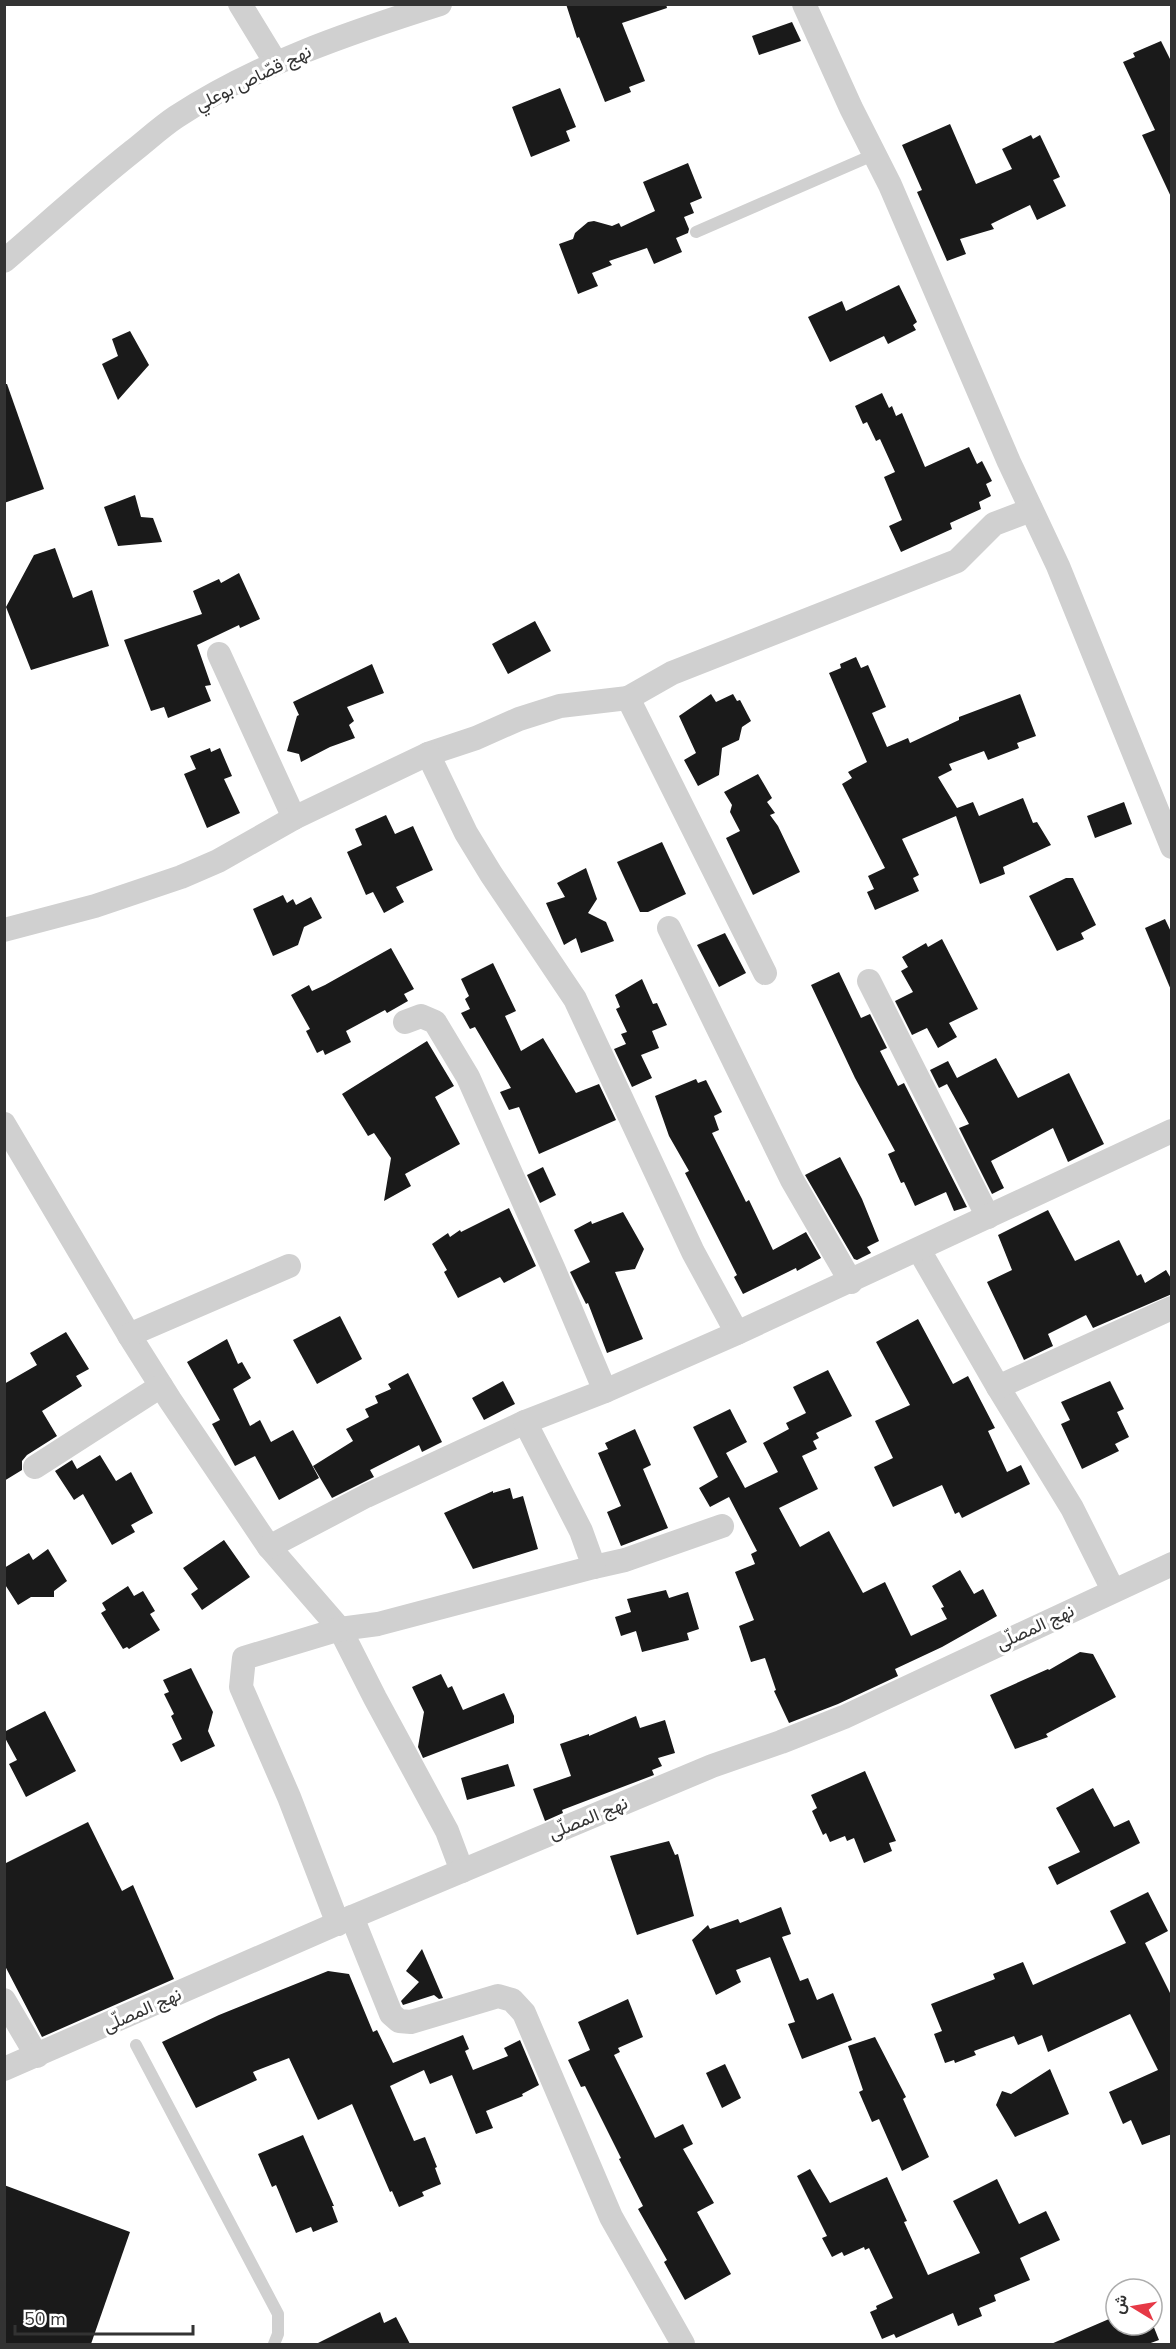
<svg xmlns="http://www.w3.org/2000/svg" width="1176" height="2349" font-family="'Nunito Sans',Vazirmatn,sans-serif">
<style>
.building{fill:#1a1a1a}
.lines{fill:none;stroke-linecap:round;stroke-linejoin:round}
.lane{stroke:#d0d0d0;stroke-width:12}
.street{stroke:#d0d0d0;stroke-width:24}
.labels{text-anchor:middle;stroke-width:6;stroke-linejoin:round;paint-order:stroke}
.street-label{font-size:18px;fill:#333;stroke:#fff}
</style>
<rect width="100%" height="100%" fill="#fff"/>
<g class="building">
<polygon points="566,4 666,4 667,8 622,23 645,81 629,87 631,92 605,102 579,37 577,38"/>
<polygon points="792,22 801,41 759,55 752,36"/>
<polygon points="1161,41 1172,63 1172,199 1142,135 1155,130 1123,62 1135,57 1133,53"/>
<polygon points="560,88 576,127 566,131 570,141 531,157 512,107"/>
<polygon points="950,124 976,184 1012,169 1002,149 1031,135 1033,139 1040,135 1060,177 1053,180 1066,206 1037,220 1030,205 991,224 994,229 960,239 966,254 947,261 917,192 922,190 902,145"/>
<polygon points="688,163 702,198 690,203 694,213 684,217 689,229 688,233 676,238 682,252 654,264 647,248 609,261 612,265 592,273 598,286 578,294 559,244 573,239 575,233 588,222 594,221 612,226 619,223 621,227 655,211 643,182"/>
<polygon points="899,285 917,322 913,325 916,330 888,344 884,336 830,362 808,317 842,301 846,311"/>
<polygon points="130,331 149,365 118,400 102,364 118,356 112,339"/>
<polygon points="4,384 7,384 44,489 4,503"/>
<polygon points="882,393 889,408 892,406 896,416 902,413 925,467 969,447 977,464 982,461 992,481 986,484 991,496 979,502 981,509 950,523 952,529 901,552 889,526 902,520 884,477 895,472 880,439 876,441 867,422 863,424 855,406"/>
<polygon points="135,495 141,517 153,518 162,542 118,546 104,507"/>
<polygon points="55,548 73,598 92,590 109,646 31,670 6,607 34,555"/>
<polygon points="239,573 260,619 240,628 239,625 197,645 211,685 205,686 211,701 168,718 164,707 151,711 124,640 202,614 193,591 219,579 221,583"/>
<polygon points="535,621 551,651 508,674 492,644"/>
<polygon points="856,657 861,668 868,665 886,707 872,713 887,747 908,738 910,743 959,720 959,717 1020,694 1036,736 1017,743 1019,748 988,760 984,751 949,764 952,770 938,777 957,808 973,802 979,816 1023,798 1033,823 1037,822 1051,845 1003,867 1005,874 980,884 956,816 902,839 919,875 913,878 919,891 875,910 867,892 874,889 868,876 885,868 842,784 852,778 848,772 867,762 829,673 841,668 840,664"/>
<polygon points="372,664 384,693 347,707 354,721 349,725 355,738 330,747 301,762 299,754 287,751 297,716 299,715 293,702"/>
<polygon points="711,694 716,702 733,694 737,701 740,700 751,721 742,727 739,740 722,748 719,775 698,786 684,760 696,753 679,716"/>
<polygon points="210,748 211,752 220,748 232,776 224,779 240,813 207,828 184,774 196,769 190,756"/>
<polygon points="758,774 772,798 767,802 775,813 770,815 778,826 800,872 753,895 726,838 740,831 730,812 732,805 724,792"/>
<polygon points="1124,802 1132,824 1095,838 1087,816"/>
<polygon points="386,815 395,834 413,826 433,870 396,887 404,902 384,913 373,892 366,895 347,852 362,845 355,829"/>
<polygon points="662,842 686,894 648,912 640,912 617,862"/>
<polygon points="586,868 597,899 588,913 606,922 614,941 581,953 576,938 564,945 546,903 565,897 557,883"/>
<polygon points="1066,878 1073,878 1096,925 1081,933 1084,939 1057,951 1029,896"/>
<polygon points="283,895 287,903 293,899 296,905 311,897 322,918 304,927 298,945 273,956 253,909"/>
<polygon points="1165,919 1172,934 1171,990 1145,928"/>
<polygon points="725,933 746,973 719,987 697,945"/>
<polygon points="942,939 978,1009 949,1023 957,1037 938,1048 927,1028 912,1035 895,1001 913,992 901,971 908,967 902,957 926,943 928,947"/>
<polygon points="391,948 414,989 404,994 408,1001 387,1013 385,1010 346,1031 351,1042 325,1055 323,1050 317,1053 306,1031 310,1029 291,995 309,985 312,991 325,985"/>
<polygon points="493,963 516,1011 505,1016 521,1051 543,1038 576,1093 599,1084 616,1120 539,1154 519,1107 509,1110 500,1092 511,1088 475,1027 470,1029 461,1013 470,1009 465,999 469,996 461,979"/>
<polygon points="839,972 861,1018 870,1014 887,1048 880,1051 898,1086 904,1083 967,1207 954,1211 946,1192 915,1206 904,1182 901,1183 888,1154 895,1151 855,1078 811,985"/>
<polygon points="642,979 653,1004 657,1003 667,1025 652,1031 659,1048 641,1055 652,1078 632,1087 614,1049 626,1044 621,1034 627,1032 616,1009 620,1007 615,995"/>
<polygon points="427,1041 454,1086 435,1097 460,1144 405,1174 411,1186 384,1201 391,1158 374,1133 368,1136 342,1094"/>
<polygon points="996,1058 1018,1098 1069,1073 1104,1144 1068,1162 1053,1128 991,1161 1004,1188 992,1194 959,1128 969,1124 947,1084 939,1088 930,1070 948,1061 957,1078"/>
<polygon points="696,1079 698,1083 706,1080 722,1112 714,1116 719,1130 712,1133 746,1202 749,1200 773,1250 806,1232 821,1258 797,1271 796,1268 743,1294 734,1277 737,1275 685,1173 689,1171 669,1136 655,1096"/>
<polygon points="840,1157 862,1199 879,1241 867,1247 871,1253 857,1260 854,1259 805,1175"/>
<polygon points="543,1167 556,1195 540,1203 527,1175"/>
<polygon points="509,1208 536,1266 504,1283 500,1277 458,1298 444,1272 447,1270 432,1244 448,1233 450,1237 460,1230 461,1232"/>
<polygon points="1048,1210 1075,1261 1119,1240 1137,1276 1141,1274 1145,1283 1166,1270 1172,1280 1172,1294 1093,1328 1086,1315 1048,1334 1053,1346 1024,1360 987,1282 1012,1270 998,1235"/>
<polygon points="623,1212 644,1249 635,1269 615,1272 643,1339 607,1353 588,1303 586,1304 570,1272 590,1262 574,1230 591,1221 592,1224"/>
<polygon points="340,1316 362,1359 317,1384 293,1340"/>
<polygon points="918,1319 953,1384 968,1376 995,1428 988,1431 1007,1472 1021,1465 1030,1484 962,1518 959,1512 955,1514 942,1485 893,1507 874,1467 893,1458 875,1421 910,1405 876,1342"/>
<polygon points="66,1332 89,1369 76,1376 82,1386 42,1411 57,1436 27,1455 22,1461 22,1470 4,1481 4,1384 37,1365 30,1353"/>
<polygon points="227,1339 238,1364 242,1362 251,1378 233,1389 250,1426 260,1420 271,1442 293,1430 319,1478 279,1500 255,1456 235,1466 212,1424 220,1420 187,1362"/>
<polygon points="828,1370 852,1416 816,1433 819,1438 813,1441 817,1449 802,1456 818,1489 779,1508 800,1547 829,1531 863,1593 885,1582 911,1636 947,1619 941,1608 944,1607 932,1586 960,1570 974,1594 983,1589 997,1616 942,1647 895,1669 898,1676 838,1704 789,1723 774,1691 776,1690 765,1658 751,1662 739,1626 754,1620 735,1572 755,1564 751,1554 757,1551 729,1497 710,1507 699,1488 718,1477 693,1427 730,1409 747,1442 726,1453 745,1488 778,1472 763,1443 789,1429 786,1423 806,1413 793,1387"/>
<polygon points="408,1373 442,1442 422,1452 419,1445 370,1470 374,1477 332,1498 313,1466 353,1441 346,1429 369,1417 365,1409 378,1403 375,1396 391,1389 388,1384"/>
<polygon points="503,1381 515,1404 484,1420 472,1398"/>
<polygon points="1110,1381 1124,1409 1117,1412 1129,1437 1115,1444 1119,1451 1082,1469 1061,1424 1070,1420 1061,1402"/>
<polygon points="635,1429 651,1465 643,1469 668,1528 621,1546 607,1512 621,1506 598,1453 608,1449 605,1443"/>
<polygon points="100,1455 116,1481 131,1472 153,1513 131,1525 135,1532 112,1545 83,1494 74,1500 55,1471 72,1460 77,1469"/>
<polygon points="510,1488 513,1499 523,1496 538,1549 473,1569 444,1513 493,1491 493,1493"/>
<polygon points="224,1540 250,1577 202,1610 191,1594 198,1589 183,1568"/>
<polygon points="48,1549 67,1581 54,1591 54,1597 31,1597 18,1605 4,1583 4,1568 29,1553 33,1560"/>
<polygon points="128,1586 134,1596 143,1591 155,1611 150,1614 160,1630 129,1649 127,1647 123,1649 101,1613 106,1610 102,1603"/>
<polygon points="666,1590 669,1598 688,1592 699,1629 687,1633 689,1640 642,1652 636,1631 621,1636 615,1617 631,1612 627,1599"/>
<polygon points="1080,1652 1093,1654 1116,1697 1046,1734 1048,1737 1015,1749 990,1695 1048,1669 1049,1670"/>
<polygon points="191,1668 213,1712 208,1731 215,1746 181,1762 172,1744 182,1739 171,1716 174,1714 164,1694 169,1692 163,1680"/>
<polygon points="441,1674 448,1688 452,1686 463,1710 504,1693 514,1716 514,1723 423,1758 418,1747 424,1712 412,1687"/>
<polygon points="45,1711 76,1771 26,1797 9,1764 17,1760 4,1736 4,1732"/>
<polygon points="636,1716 640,1728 665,1720 675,1753 658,1758 662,1766 652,1770 654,1775 562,1810 563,1813 545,1821 533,1789 571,1776 560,1744 589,1734 589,1736"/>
<polygon points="508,1764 515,1786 467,1800 461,1778"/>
<polygon points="865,1771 896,1841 889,1843 892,1851 864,1863 854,1838 847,1841 845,1836 830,1842 826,1833 823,1835 812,1811 817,1808 811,1795"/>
<polygon points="1093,1788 1114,1827 1129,1820 1140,1843 1057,1885 1048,1867 1080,1852 1056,1808"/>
<polygon points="88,1822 122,1891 133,1885 174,1979 42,2037 4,1964 4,1864"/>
<polygon points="669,1841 675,1855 678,1854 694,1916 637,1935 610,1856"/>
<polygon points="1148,1892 1168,1931 1145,1943 1172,1997 1172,2134 1142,2145 1131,2120 1123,2124 1109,2092 1158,2070 1130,2014 1048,2052 1042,2035 1018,2045 1014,2036 974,2051 976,2055 955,2063 954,2060 945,2063 934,2034 942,2031 931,2004 995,1979 993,1974 1023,1962 1033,1985 1126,1943 1110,1911"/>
<polygon points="781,1907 791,1934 782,1937 800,1981 808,1978 817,2000 833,1993 852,2040 802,2059 788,2024 795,2022 770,1957 736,1970 741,1982 716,1995 692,1940 708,1925 710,1929 738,1919 740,1923"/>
<polygon points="422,1949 443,1998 439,1999 434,1995 403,2005 401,2001 419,1982 406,1971"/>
<polygon points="328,1971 349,1974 373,2032 377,2030 393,2063 463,2035 469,2049 465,2051 473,2070 508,2056 504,2048 520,2040 539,2085 522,2094 523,2096 486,2111 493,2128 476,2134 452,2075 430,2084 424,2070 390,2086 414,2141 425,2137 437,2167 435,2168 441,2184 422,2192 424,2196 399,2207 392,2191 390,2192 352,2104 318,2120 289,2058 253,2072 257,2080 196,2108 162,2042 219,2015"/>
<polygon points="628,1999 643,2037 618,2048 620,2052 614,2055 655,2138 683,2124 693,2144 683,2149 714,2203 697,2212 731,2274 685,2300 664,2262 667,2260 638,2209 643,2206 619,2159 621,2158 585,2086 581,2087 568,2060 590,2050 578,2022"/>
<polygon points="875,2037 906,2097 903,2099 929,2157 902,2171 879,2119 872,2122 859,2092 863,2090 848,2046"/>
<polygon points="725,2064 741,2098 722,2108 706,2073"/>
<polygon points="1050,2069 1069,2114 1015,2137 996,2105 1002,2091 1011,2094"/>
<polygon points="303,2135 334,2206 332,2206 338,2222 313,2232 311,2227 296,2233 276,2185 272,2187 258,2154"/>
<polygon points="810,2169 830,2203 887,2177 907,2221 904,2222 928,2275 980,2253 953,2201 997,2179 1019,2224 1046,2211 1060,2240 1020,2258 1030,2280 994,2295 996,2301 979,2308 982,2316 958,2326 953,2313 896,2338 894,2334 882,2339 870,2312 877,2309 876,2306 893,2298 869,2248 865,2250 864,2247 844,2256 842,2252 832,2257 822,2238 827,2236 797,2176"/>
<polygon points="4,2185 130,2232 91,2344 4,2344"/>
<polygon points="380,2312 384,2323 396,2317 410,2344 316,2344"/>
<polygon points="1116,2316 1116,2325 1153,2325 1159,2340 1148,2344 1051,2344"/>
</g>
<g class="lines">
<g class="lane">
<polyline points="696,232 873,155"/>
<polyline points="136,2045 278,2314 278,2334 274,2344"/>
</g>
<g class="street">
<polyline points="240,4 276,63"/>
<polyline points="804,4 851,108 890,185 1009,462 1058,566 1172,847"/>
<path d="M4 261C47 224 89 186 133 151 147 140 161 127 176 117 257 64 348 33 440 4"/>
<polyline points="219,654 294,818"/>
<polyline points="628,698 672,673 957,561 994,524 1031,510"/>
<polyline points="428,754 476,738 519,719 560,706 628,698 765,973"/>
<polyline points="669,928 792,1180 851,1282"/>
<polyline points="4,930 95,906 181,877 218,861 294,818 428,754 466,833 491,874 575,999 693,1252 737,1333"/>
<polyline points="869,981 988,1217"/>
<polyline points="405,1022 421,1016 435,1022 468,1077 554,1270 605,1391"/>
<polyline points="4,1124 129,1335 170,1400 269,1547 340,1629 375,1698 447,1831 462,1871"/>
<polyline points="919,1250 998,1387 1072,1508 1113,1590"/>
<polyline points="129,1335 289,1266"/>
<polyline points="998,1387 1172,1308"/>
<polyline points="35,1467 161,1386"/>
<polyline points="269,1547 366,1496 525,1422"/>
<polyline points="594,1567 625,1560 722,1526"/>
<polyline points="352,1917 391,2014 399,2021 411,2022 498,1996 512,2000 524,2013 611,2217 683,2344"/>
<polyline points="338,1924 289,1797 241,1687 244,1658 340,1629 378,1624 594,1567 581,1531 525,1422 605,1391 737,1333 1172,1131"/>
<polyline points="4,2000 37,2056"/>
<polyline points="4,2069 352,1917 712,1766 781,1742 844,1717 1172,1564"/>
</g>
</g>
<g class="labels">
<g class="street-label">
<text transform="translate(253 78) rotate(-26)" y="6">نهج قصّاص بوعلي</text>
<text transform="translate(1035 1627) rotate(-25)" y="6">نهج المصلّى</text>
<text transform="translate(588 1818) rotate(-23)" y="6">نهج المصلّى</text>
<text transform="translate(142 2010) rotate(-24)" y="6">نهج المصلّى</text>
</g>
</g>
<rect width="1176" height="2349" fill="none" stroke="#333333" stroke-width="12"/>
<g transform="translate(1134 2307) rotate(281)"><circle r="28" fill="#ffffff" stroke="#adadad" stroke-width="1.5"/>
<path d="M0-4.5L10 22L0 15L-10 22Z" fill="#e63946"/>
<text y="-9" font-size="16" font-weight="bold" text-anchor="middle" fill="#333333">ش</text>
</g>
<path d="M15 2325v9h178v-9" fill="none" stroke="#333333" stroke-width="3"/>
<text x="24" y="2325" font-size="18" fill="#333333" stroke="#ffffff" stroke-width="4.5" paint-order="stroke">50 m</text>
</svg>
